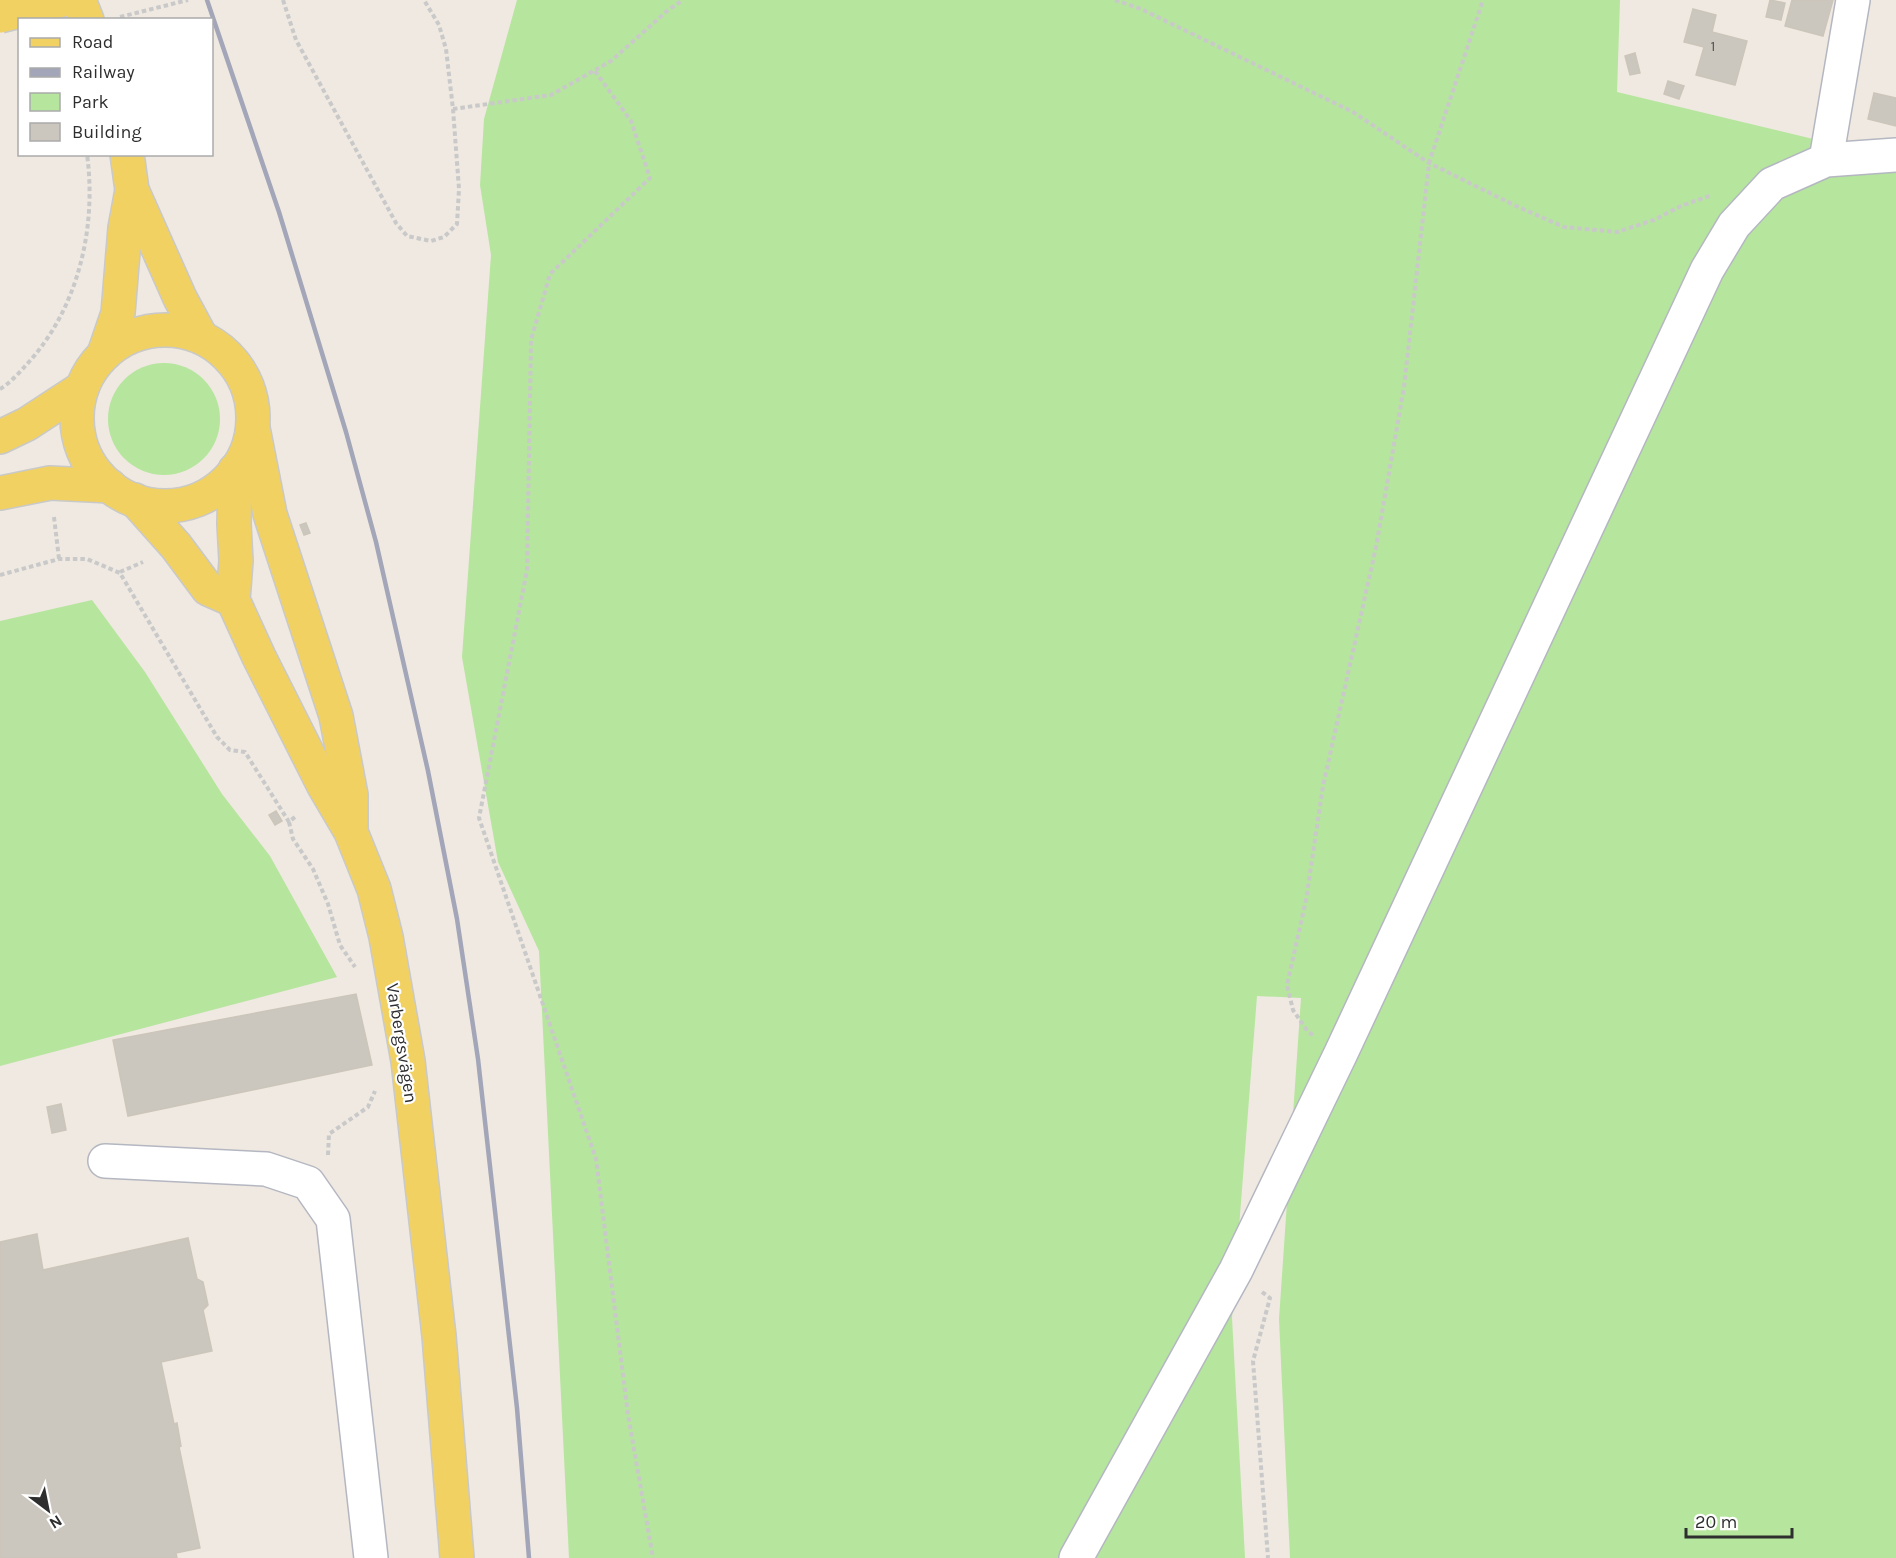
<svg xmlns="http://www.w3.org/2000/svg" width="1896" height="1558" font-family="Karla,sans-serif">
<style>
.green{fill:#b6e59e}
.building{fill:#cbc7bf;stroke:#cbc5ba;stroke-width:1.5}
.lines{fill:none;stroke-linecap:round;stroke-linejoin:round}
.minor-casing{stroke:#b4b7c1;stroke-width:36}
.major-casing{stroke:#c9c9c9;stroke-width:36}
.path{stroke:#c9c9c9;stroke-width:4;stroke-dasharray:4.5 3;stroke-linecap:butt}
.minor{stroke:#fff;stroke-width:33}
.major{stroke:#f2d163;stroke-width:33}
.rail{stroke:#a3a6b8;stroke-width:4.5}
.major-bridge-casing{stroke:#c9c9c9;stroke-width:36;stroke-linecap:butt}
.major-bridge{stroke:#f2d163;stroke-width:33}
.labels{text-anchor:middle;stroke-width:4.5;stroke-linejoin:round;paint-order:stroke}
.number-label{font-size:15px;fill:#555452}
.street-label{font-size:18px;fill:#2e2e2e;stroke:#fff}
</style>
<rect width="100%" height="100%" fill="#efe9e1"/>
<g class="green">
<polygon points="517,0 1620,0 1617,92 1838,145 1896,140 1896,1558 1290,1558 1279,1319 1301,998 1257,996 1232,1318 1245,1558 569,1558 539,951 498,862 462,657 491,255 480,185 484,119"/>
<circle cx="164" cy="419" r="56"/>
<polygon points="92,600 145,672 222,794 270,856 337,977 0,1066 0,621"/>
</g>
<g class="building">
<polygon points="1770,0 1785,3 1781,20 1766,17"/>
<polygon points="1792,0 1833,0 1823,36 1785,26"/>
<polygon points="1693,9 1716,15 1712,32 1747,41 1735,85 1696,75 1704,47 1684,42"/>
<polygon points="1635,53 1640,73 1630,75 1625,56"/>
<polygon points="1668,81 1684,86 1679,99 1664,94"/>
<polygon points="1874,93 1896,98 1896,126 1868,119"/>
<polygon points="306,523 310,533 304,535 300,525"/>
<polygon points="276,811 282,821 275,825 269,815"/>
<polygon points="356,994 372,1065 128,1116 113,1040"/>
<polygon points="61,1104 66,1130 52,1133 47,1107"/>
<polygon points="37,1234 43,1270 188,1238 197,1279 203,1282 208,1305 203,1310 212,1351 161,1362 174,1424 177,1423 181,1446 179,1447 200,1548 176,1553 177,1558 0,1558 0,1242"/>
</g>
<g class="lines">
<defs>
<g id="minor">
<polyline points="1826,160 1853,0"/>
<polyline points="105,1161 266,1169 308,1183 333,1219 371,1558"/>
<polyline points="1076,1558 1236,1270 1341,1053 1707,270 1734,225 1772,184 1826,160 1896,155"/>
</g>
<g id="major">
<polyline points="79,0 87,20"/>
<polyline points="127,154 132,190 180,298 201,337"/>
<circle cx="165" cy="418" r="88"/>
<polyline points="104,354 118,313 125,228 132,190"/>
<polyline points="253,428 270,514 336,716 351,795 351,828"/>
<polyline points="0,437 27,424 82,388"/>
<polyline points="235,470 234,524 236,561 233,600 259,657 324,786 351,832 374,889 386,937 408,1061 439,1336 457,1558"/>
<polyline points="0,493 50,483 110,486"/>
<polyline points="135,500 176,546 208,589 233,600"/>
</g>
</defs>
<use href="#minor" class="minor-casing"/>
<use href="#major" class="major-casing"/>
<g class="path">
<polyline points="283,0 296,40 396,223 407,236 431,241 444,237 457,224 459,189 453,109 446,49 439,25 424,0"/>
<polyline points="1115,0 1141,9 1353,112 1429,163 1516,206 1564,227 1617,232 1654,220 1681,206 1712,195"/>
<polyline points="120,17 188,0"/>
<polyline points="595,71 631,121 650,178 550,274 531,340 527,570 479,818 596,1159 628,1415 653,1558"/>
<polyline points="453,109 551,95 611,61 667,11 683,0"/>
<path d="M0 389C10 383 19 373 27 364 78 309 97 228 87 154"/>
<polyline points="54,517 59,559"/>
<polyline points="120,572 143,562"/>
<polyline points="0,575 59,559 87,559 120,573 217,737 230,750 245,752 289,822 296,816"/>
<polyline points="289,822 293,839 313,869 328,904 340,945 355,967"/>
<polyline points="1313,1035 1308,1032 1293,1010 1287,985 1306,900 1323,786 1376,547 1404,387 1429,163 1483,0"/>
<polyline points="328,1155 329,1134 368,1107 375,1091"/>
<polyline points="1262,1292 1270,1298 1253,1361 1268,1558"/>
</g>
<use href="#minor" class="minor"/>
<use href="#major" class="major"/>
<polyline class="rail" points="207,0 279,212 346,432 376,542 428,771 457,919 478,1059 517,1408 529,1558"/>
<defs>
<polyline id="major-bridge" points="0,16 62,0"/>
</defs>
<use href="#major-bridge" class="major-bridge-casing"/>
<use href="#major-bridge" class="major-bridge"/>
</g>
<g class="labels">
<g class="number-label">
<text x="1713" y="51">1</text>
</g>
<g class="street-label">
<text transform="translate(402 1043) rotate(81)" y="6">Varbergsvägen</text>
</g>
</g>
<rect x="18" y="18" width="195" height="138" fill="#ffffff" stroke="#ababab" stroke-width="1.5"/>
<rect x="30" y="38" width="30" height="9" fill="#f2d163" stroke="#ababab" stroke-width="1.5"/>
<text x="72" y="48" font-size="18" fill="#2e2e2e">Road</text>
<rect x="30" y="68" width="30" height="9" fill="#a3a6b8" stroke="#ababab" stroke-width="1.5"/>
<text x="72" y="78" font-size="18" fill="#2e2e2e">Railway</text>
<rect x="30" y="93" width="30" height="18" fill="#b6e59e" stroke="#ababab" stroke-width="1.5"/>
<text x="72" y="108" font-size="18" fill="#2e2e2e">Park</text>
<rect x="30" y="123" width="30" height="18" fill="#cbc7bf" stroke="#ababab" stroke-width="1.5"/>
<text x="72" y="138" font-size="18" fill="#2e2e2e">Building</text>
<g transform="translate(48 1510) rotate(148)" stroke="#ffffff" stroke-width="4.5" paint-order="stroke">
<path d="M0-4.5L10 22L0 15L-10 22Z" fill="#2e2e2e"/>
<text y="-9" font-size="16" font-weight="bold" text-anchor="middle" fill="#2e2e2e">N</text>
</g>
<path d="M1686 1528v9h106v-9" fill="none" stroke="#2e2e2e" stroke-width="3"/>
<text x="1695" y="1528" font-size="18" fill="#2e2e2e" stroke="#ffffff" stroke-width="4.5" paint-order="stroke">20 m</text>
</svg>
